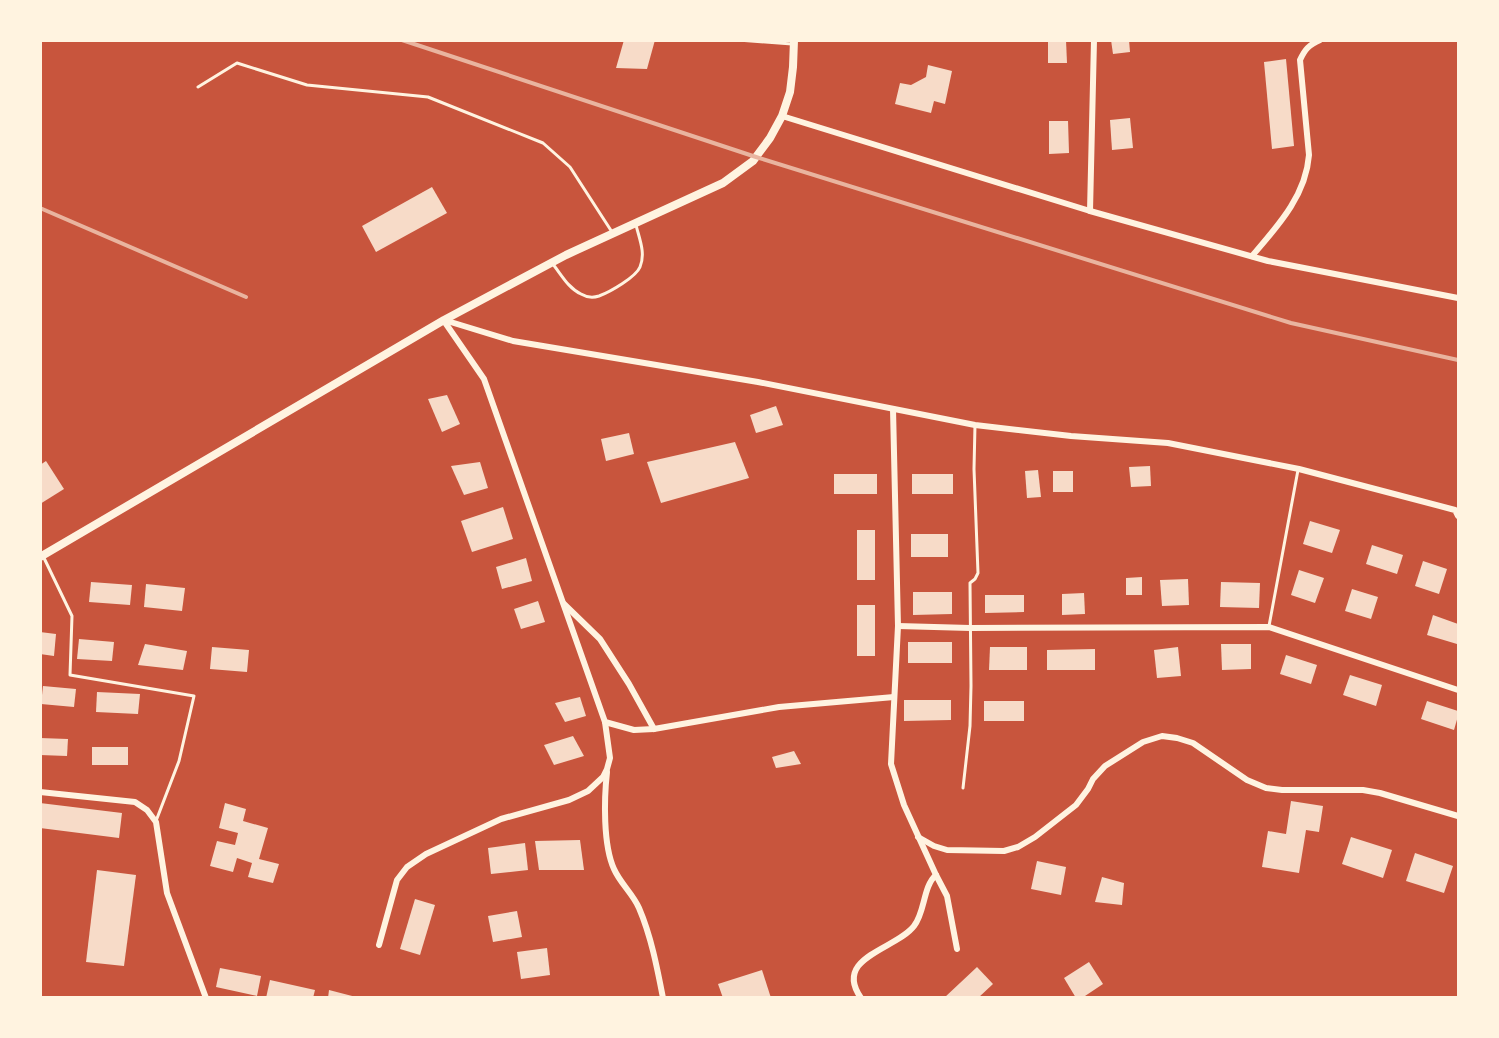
<svg xmlns="http://www.w3.org/2000/svg" width="1499" height="1038" font-family="Mulish,sans-serif">
<style>
.building{fill:#f7dbc8}
.lines{fill:none;stroke-linecap:round;stroke-linejoin:round}
.service{stroke:#fff3e0;stroke-width:3}
.minor{stroke:#fff3e0;stroke-width:6}
.tertiary{stroke:#fff3e0;stroke-width:8}
.rail{stroke:#e9b49f;stroke-width:4}
</style>
<rect width="100%" height="100%" fill="#c8553d"/>
<g class="building">
<polygon points="624,40 655,40 647,69 616,68"/>
<polygon points="1048,40 1066,40 1067,63 1048,63"/>
<polygon points="1111,40 1129,40 1130,52 1113,54"/>
<polygon points="1286,59 1294,146 1272,149 1264,62"/>
<polygon points="928,65 952,71 945,104 934,101 931,113 895,104 900,83 911,85 926,77"/>
<polygon points="1130,118 1133,148 1112,150 1110,120"/>
<polygon points="1049,121 1068,121 1069,153 1049,154"/>
<polygon points="432,187 447,213 376,252 362,226"/>
<polygon points="447,395 460,424 442,432 428,399"/>
<polygon points="776,406 783,425 756,433 750,415"/>
<polygon points="629,433 634,454 606,461 601,439"/>
<polygon points="735,442 749,478 661,503 647,462"/>
<polygon points="46,461 64,489 40,504 40,465"/>
<polygon points="480,462 488,488 464,495 451,466"/>
<polygon points="1150,466 1151,486 1131,487 1129,467"/>
<polygon points="1038,470 1041,497 1027,498 1025,471"/>
<rect x="1053" y="471" width="20" height="21"/>
<rect x="834" y="474" width="43" height="20"/>
<rect x="912" y="474" width="41" height="20"/>
<polygon points="503,507 513,539 472,552 461,521"/>
<polygon points="1310,521 1340,530 1332,553 1303,544"/>
<rect x="857" y="530" width="18" height="50"/>
<rect x="911" y="534" width="37" height="23"/>
<polygon points="1372,545 1403,555 1397,574 1366,564"/>
<polygon points="526,558 532,581 502,589 496,567"/>
<polygon points="1423,561 1447,569 1439,594 1415,586"/>
<polygon points="1299,570 1324,578 1315,603 1291,595"/>
<polygon points="1142,577 1142,595 1126,595 1126,578"/>
<polygon points="1188,579 1189,605 1162,606 1160,580"/>
<polygon points="91,582 132,585 130,605 89,602"/>
<polygon points="1221,582 1260,583 1259,608 1220,607"/>
<polygon points="146,584 185,588 182,611 144,607"/>
<polygon points="1352,589 1378,597 1371,619 1345,611"/>
<polygon points="913,592 952,592 952,614 913,615"/>
<polygon points="1084,593 1085,614 1062,615 1062,594"/>
<polygon points="985,595 1024,595 1024,612 985,613"/>
<polygon points="538,601 545,622 521,629 514,609"/>
<rect x="857" y="605" width="18" height="51"/>
<polygon points="1433,615 1458,624 1458,639 1457,644 1427,635"/>
<polygon points="40,632 56,634 54,656 40,654"/>
<polygon points="79,639 114,642 112,661 77,659"/>
<rect x="908" y="642" width="44" height="21"/>
<polygon points="145,644 187,651 183,670 138,665"/>
<polygon points="1221,644 1251,644 1251,669 1222,670"/>
<polygon points="212,647 249,650 247,672 210,669"/>
<polygon points="990,647 1027,647 1027,670 989,670"/>
<polygon points="1178,647 1181,676 1157,678 1154,650"/>
<polygon points="1095,649 1095,670 1047,670 1047,650"/>
<polygon points="1286,655 1317,665 1311,684 1280,674"/>
<polygon points="1350,675 1382,685 1376,706 1343,695"/>
<polygon points="43,686 76,689 74,707 41,704"/>
<polygon points="97,692 140,694 138,714 96,712"/>
<polygon points="580,697 586,716 565,722 555,703"/>
<polygon points="904,700 951,700 951,720 904,721"/>
<rect x="984" y="701" width="40" height="20"/>
<polygon points="1427,701 1458,711 1458,716 1454,730 1421,719"/>
<polygon points="573,736 584,756 554,765 544,745"/>
<polygon points="40,738 68,739 67,756 40,755"/>
<rect x="92" y="747" width="36" height="18"/>
<polygon points="794,751 801,764 776,768 772,757"/>
<polygon points="1291,801 1323,806 1319,832 1306,830 1299,873 1262,867 1268,831 1286,834"/>
<polygon points="40,803 122,813 119,838 40,828"/>
<polygon points="225,803 246,809 243,821 268,828 259,859 279,864 273,883 248,877 252,863 237,858 233,872 210,866 217,841 235,845 238,833 219,828"/>
<polygon points="1351,837 1392,850 1383,878 1342,864"/>
<polygon points="580,840 584,870 539,870 535,841"/>
<polygon points="525,843 528,870 491,874 488,848"/>
<polygon points="1415,853 1453,866 1444,893 1406,881"/>
<polygon points="1037,861 1066,867 1061,895 1031,889"/>
<polygon points="97,870 136,875 124,966 86,962"/>
<polygon points="1102,877 1124,883 1122,905 1095,902"/>
<polygon points="415,899 435,905 420,955 400,949"/>
<polygon points="517,911 522,937 493,942 488,916"/>
<polygon points="547,948 550,975 521,979 517,952"/>
<polygon points="1089,962 1103,984 1082,998 1076,998 1064,978"/>
<polygon points="977,967 993,984 978,998 944,998"/>
<polygon points="220,968 261,976 257,996 216,987"/>
<polygon points="762,970 771,998 723,998 718,984"/>
<polygon points="270,980 315,990 313,998 266,998"/>
<polygon points="329,990 356,997 356,998 328,998"/>
</g>
<g class="lines">
<g class="service">
<polyline points="738,40 792,44"/>
<polyline points="198,87 237,63 307,85 428,97 543,143 570,167 612,232"/>
<path d="M552 263C561 274 568 288 581 294 586 297 593 298 599 296 610 292 636 277 640 267 646 253 639 238 636 225"/>
<polyline points="44,558 72,616 70,675 194,696 179,761 156,821"/>
<polyline points="1269,626 1298,470"/>
<polyline points="963,788 970,726 971,686 970,583 975,579 978,573 974,469 975,425"/>
</g>
<g class="minor">
<polyline points="782,116 1090,211 1268,261 1458,298"/>
<polyline points="1090,211 1094,40"/>
<path d="M1252 256C1277 227 1306 196 1309 155L1300 60C1305 49 1309 45 1320 40"/>
<polyline points="444,320 513,341 758,382 975,425 1071,436 1168,443 1299,469 1455,510 1458,516"/>
<polyline points="444,321 484,379 605,722 634,730 654,729 779,707 894,697"/>
<polyline points="893,409 898,626 891,764 904,805 936,875 947,896 957,949"/>
<polyline points="564,604 600,639 629,684 654,729"/>
<polyline points="898,626 970,628 1269,627 1458,690"/>
<path d="M607 772C604 799 603 845 614 869 620 883 633 894 639 908 651 936 657 967 663 998"/>
<polyline points="40,792 135,802 147,810 156,822 167,893 206,998"/>
<polyline points="918,837 934,846 947,850 1004,851 1018,847 1035,837 1076,805 1088,789 1093,779 1105,766 1143,742 1162,736 1177,738 1193,743 1247,780 1266,788 1282,790 1363,790 1380,793 1458,816"/>
<polyline points="379,945 397,880 407,867 426,854 501,819 569,800 588,791 603,777 607,769 610,758 605,722"/>
<path d="M861 998C832 957 897 949 914 926 925 913 923 886 936 875"/>
</g>
<polyline class="tertiary" points="40,557 444,320 566,255 723,183 753,161 770,138 782,116 790,92 793,67 794,40"/>
<g class="rail">
<polyline points="402,40 756,157 1291,323 1458,360"/>
<polyline points="40,208 246,297"/>
</g>
</g>
<rect width="1499" height="1038" fill="none" stroke="#fff3e0" stroke-width="84"/>
</svg>
